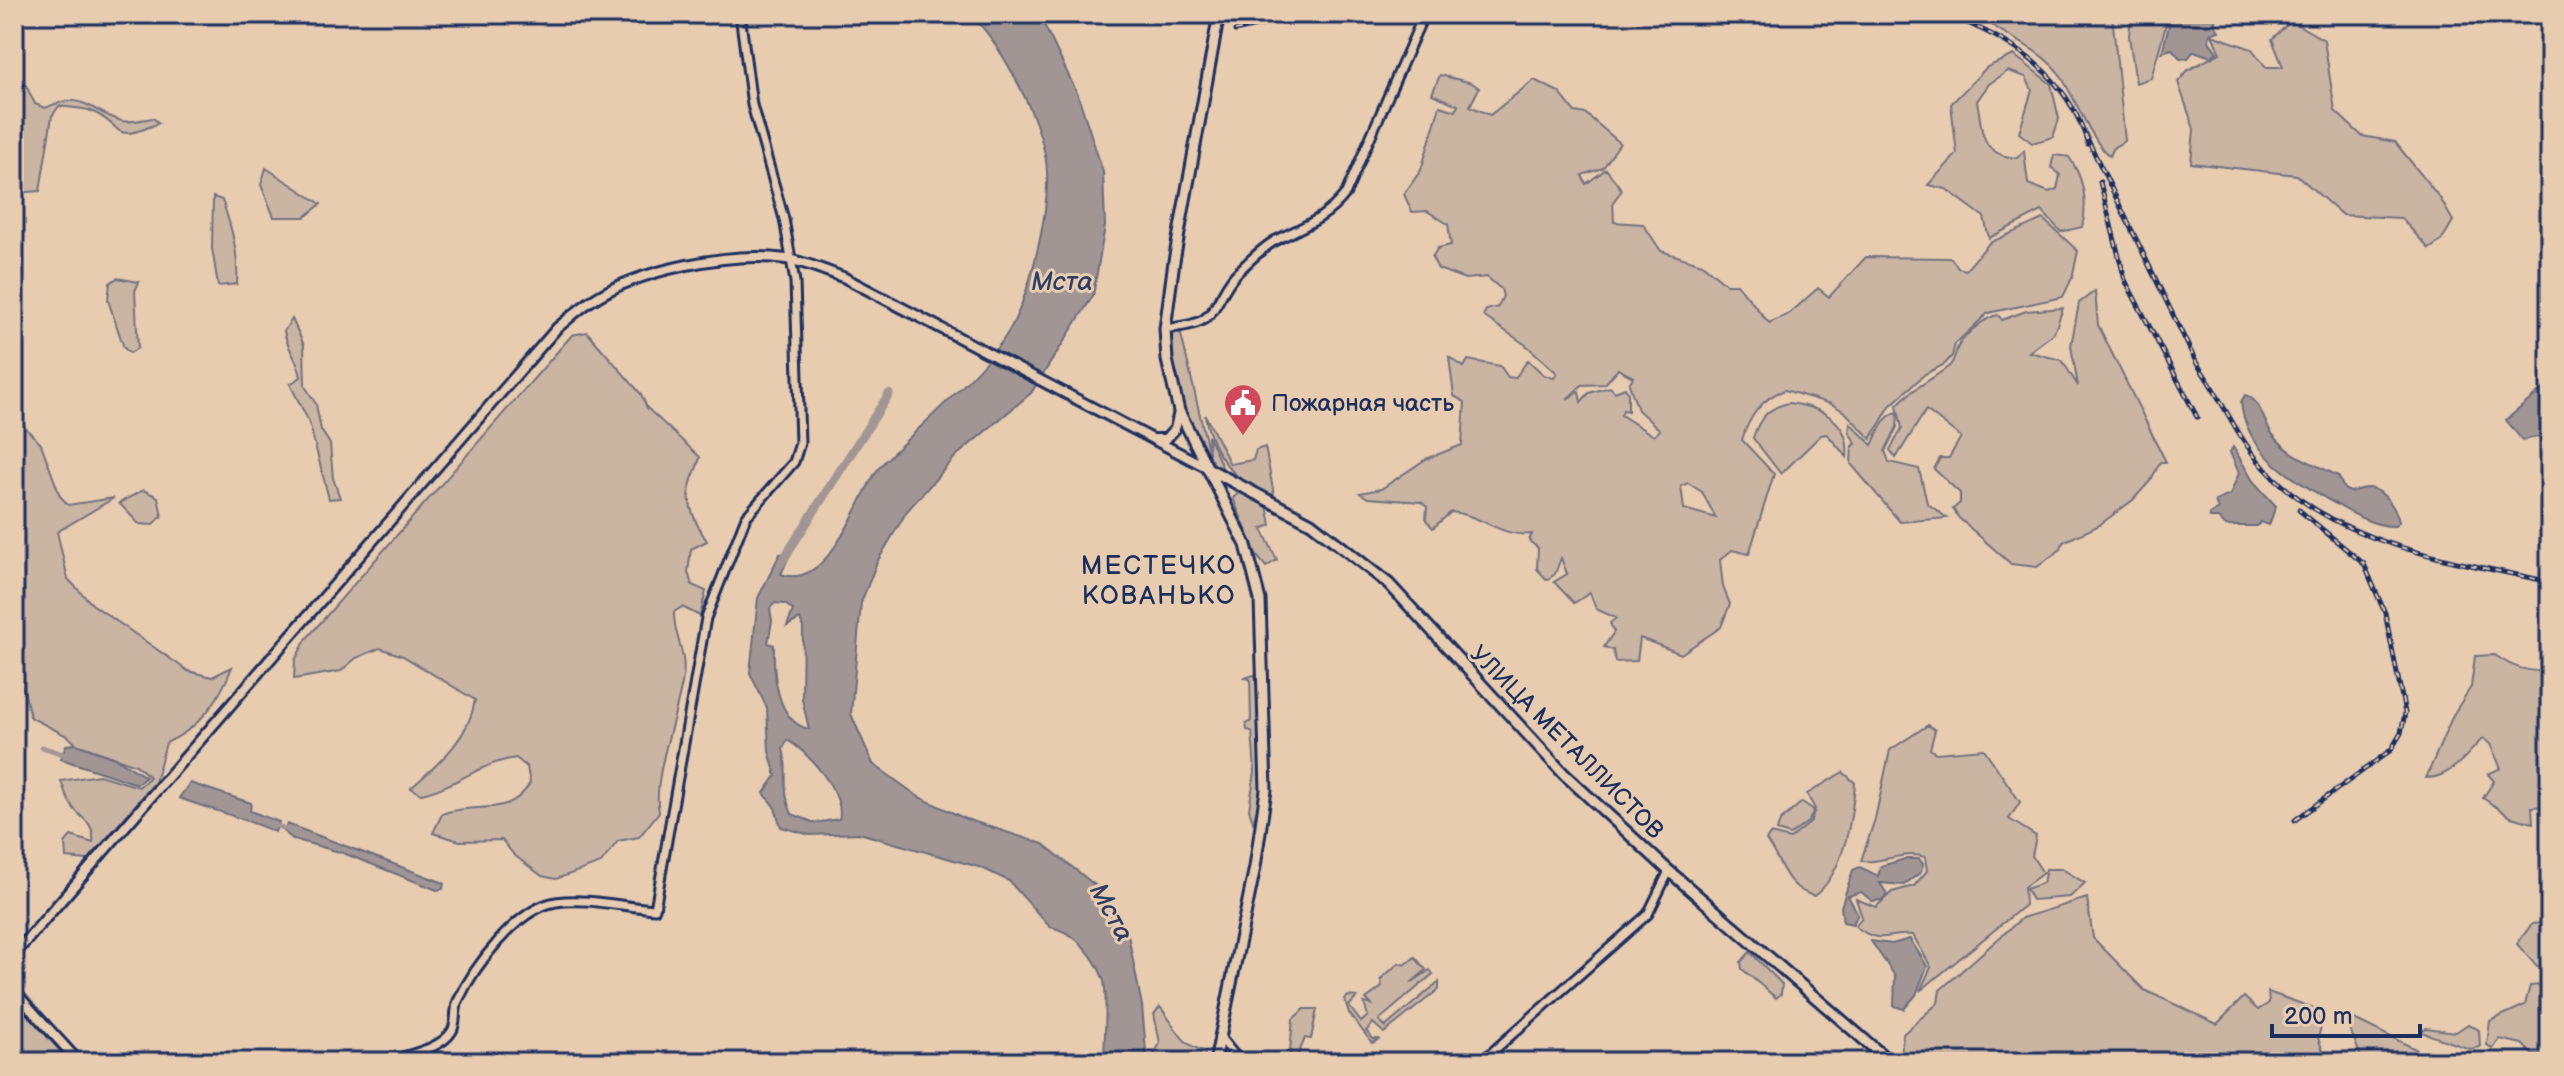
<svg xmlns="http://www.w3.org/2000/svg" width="2564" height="1076" font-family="'Balsamiq Sans',sans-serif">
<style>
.green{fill:#cab5a3;stroke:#727280;stroke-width:2;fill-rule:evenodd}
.water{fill:#a19694;stroke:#6b6d7e;stroke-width:2;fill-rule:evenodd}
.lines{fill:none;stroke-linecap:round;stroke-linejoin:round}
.canal{stroke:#a19694;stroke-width:5}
.river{stroke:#a19694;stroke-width:9}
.tertiary-casing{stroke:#1b2f5e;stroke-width:13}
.secondary-casing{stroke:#1b2f5e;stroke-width:14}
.primary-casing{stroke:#1b2f5e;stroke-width:15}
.tertiary{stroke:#e8ccaf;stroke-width:7}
.secondary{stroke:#e8ccaf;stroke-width:8}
.primary{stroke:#e8ccaf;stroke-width:9}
.rail-casing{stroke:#1b2f5e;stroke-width:5}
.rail{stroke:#e8ccaf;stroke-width:2;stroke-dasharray:6;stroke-linecap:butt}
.labels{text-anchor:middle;stroke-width:6;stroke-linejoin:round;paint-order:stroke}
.poi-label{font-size:24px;fill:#1b2f5e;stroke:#e8ccaf;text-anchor:start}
.street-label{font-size:24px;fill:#1b2f5e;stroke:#e8ccaf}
.water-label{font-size:26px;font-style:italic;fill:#2f3e66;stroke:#e8ccaf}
.neighbourhood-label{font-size:26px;letter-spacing:2px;fill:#1b2f5e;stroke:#e8ccaf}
</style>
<rect width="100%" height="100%" fill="#e8ccaf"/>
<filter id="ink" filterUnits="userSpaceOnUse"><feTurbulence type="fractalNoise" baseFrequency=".0125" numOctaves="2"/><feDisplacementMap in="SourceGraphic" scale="16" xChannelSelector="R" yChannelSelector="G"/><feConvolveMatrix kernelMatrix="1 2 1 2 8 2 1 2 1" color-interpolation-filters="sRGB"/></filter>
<g filter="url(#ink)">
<g class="green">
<path d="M1977 14H2112L2125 141 2114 147 2110 156C2095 148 2072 91 2058 72 2037 46 2002 36 1977 14Z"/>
<polygon points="2131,14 2169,14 2151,78 2136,83 2129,36"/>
<polygon points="2291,21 2324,40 2335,111 2362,136 2395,142 2440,198 2453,221 2441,241 2429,249 2401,218 2342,215 2297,175 2191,163 2194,129 2178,82 2188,70 2220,53 2212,35 2252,49 2266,67 2283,67 2272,39"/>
<path d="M2014 55 2051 84 2059 119 2053 137 2032 143 2019 133 2032 90 2026 77 2008 71 1989 84 1977 101C1983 133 1980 155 2017 158L2024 151 2028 184 2049 192 2057 189 2060 175 2051 167 2054 155 2069 157C2084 178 2088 203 2082 227L2061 232 2042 211 1989 238 1984 217 1946 189 1928 185 1957 154 1951 104 1987 67Z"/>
<path d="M14 61 35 104 45 108C85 90 88 111 122 121 130 123 144 119 153 118L159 123C108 145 127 126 91 111 82 107 68 108 59 106L52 116 40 191 14 193Z"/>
<path d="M1440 75 1472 83 1479 88 1470 106 1490 115 1534 80 1559 92 1575 112 1586 114 1620 143 1603 168 1582 175 1586 184 1606 169 1622 190 1613 202 1614 222 1643 224 1661 251 1702 264 1726 284H1737L1769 323 1789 314 1818 288 1829 297 1866 257 1951 258 1958 268 1966 270 1989 243 2043 219 2078 251 2072 278 2063 297 1988 313 1955 344 1952 356 1945 364 1925 374 1890 406 1871 439 1845 412 1831 404 1785 390C1762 397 1748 419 1742 440L1774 474 1749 554 1732 550 1720 560 1723 587 1730 604 1721 627 1681 654 1640 638 1637 661 1615 662 1613 650 1604 647 1614 632 1610 623 1616 618 1596 609 1590 593 1574 603 1554 582 1567 574 1561 558 1555 574 1547 580 1537 569 1538 548 1529 541 1532 534C1501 538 1480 514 1451 512L1433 528 1426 520 1427 507 1421 502 1368 498 1360 493 1381 489 1426 459 1462 445 1465 402 1454 396 1449 357 1464 367 1468 360 1500 366 1508 377 1515 378 1528 360 1544 375 1554 378 1557 373 1526 345 1483 316 1486 310 1498 307 1503 296 1501 289 1487 277 1465 279 1438 269 1432 257 1438 248 1451 245 1448 224 1427 211 1412 212 1404 194 1421 170 1440 106 1456 111 1458 105 1432 94ZM1618 369 1633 377 1629 384 1638 410 1660 430 1654 436 1621 415 1623 410 1628 411V393L1625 388 1615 392 1610 387 1589 393 1581 402 1579 392 1567 399 1582 385 1605 384ZM1688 483 1702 492 1716 518 1684 509 1681 486Z"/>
<polygon points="266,168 321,204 305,217 274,217 261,185"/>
<path d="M213 197 222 200C232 229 239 254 237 284L218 286 212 248Z"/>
<polygon points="117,278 139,282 135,291 138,348 130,353 124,348 108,300 110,283"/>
<path d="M2095 291 2098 325 2166 462H2160L2151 480 2133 500 2098 526 2063 542 2061 549 2037 567 2011 564 1959 518 1953 509 1960 503V493L1934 469 1940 458H1949L1961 437 1926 410 1896 458 1890 450 1902 428 1897 405C1912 388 1930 381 1948 367 1956 361 1954 353 1959 345 1966 333 1986 317 1998 315L2002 320 2026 311 2063 308 2054 333 2029 352 2062 360 2078 386 2071 346 2079 303Z"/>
<path d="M292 319 304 345 305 386 316 404 321 430 330 444 333 478 340 498 329 499 309 422 290 384 301 377C298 359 287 349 284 331Z"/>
<path d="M1174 330 1181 334 1209 454 1208 436 1225 473C1194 453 1160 371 1174 330Z"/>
<path d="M587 332 641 394 647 408 700 457C698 467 693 474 691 483 685 502 696 525 707 541L691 549 688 572 692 585 706 591 700 616 682 607 674 612C673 636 687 651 683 678 677 716 652 778 659 812L639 837 618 841 601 863 556 879 542 876 514 855 502 840 460 841 433 833 442 814C475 801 510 819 530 783L527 767 516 758C482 762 455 787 421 794L411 788C439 763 469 739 475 700L403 656 380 648 356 658 341 671 294 679 295 660 307 638 572 335Z"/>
<path d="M1789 403C1821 407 1851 421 1847 457L1827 434 1821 435 1781 474 1753 438C1759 418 1769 407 1789 403Z"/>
<path d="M1898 412 1897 427 1885 451 1889 462 1919 469 1927 503 1947 518 1900 522 1851 464 1852 446 1856 444 1849 432 1850 423 1872 445C1878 433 1883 415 1898 412Z"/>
<path d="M1205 415 1230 464 1253 460 1256 450 1265 447 1274 495C1236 486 1211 453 1205 415Z"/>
<path d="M14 416 41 444 60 496 68 505 114 498 57 532 68 579 92 604 188 671 212 677 232 667C219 701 200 728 166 743L155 782 88 860 66 858 65 843 71 836 93 843C95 821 82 821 72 806 67 799 64 789 61 781L99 775 139 787 150 777 136 765 76 744 69 737 30 717 24 690 18 682 14 684Z"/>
<polygon points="143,490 158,497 162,516 153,525 139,524 119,503"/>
<polygon points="1240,492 1267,505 1271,525 1262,529 1277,560 1266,567 1257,556 1233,498"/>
<path d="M2495 655C2514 669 2527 671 2550 672V806L2532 807 2533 823 2511 817 2483 798 2494 781 2488 774 2501 768 2490 744 2483 738C2467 754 2451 778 2426 778L2453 715 2471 687 2475 656Z"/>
<polygon points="1254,675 1258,679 1263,786 1253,822 1249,809 1255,772 1252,731 1247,730 1246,723 1251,722 1250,679 1245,678"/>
<path d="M1928 725 1935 730 1930 749 1936 753 1984 749 2020 802 2009 819 2036 836 2032 856 2043 873 2024 887 2025 905 1920 991 1931 967 1913 935C1885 933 1881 946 1855 926L1862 917 1856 899 1876 907 1892 892 1914 886 1927 871 1925 857C1902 850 1883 864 1861 861L1875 819 1890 750Z"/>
<path d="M1843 772 1855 783C1852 819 1844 874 1814 896 1785 888 1782 862 1766 840L1770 834 1790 839 1810 823 1815 809 1807 794Z"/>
<polygon points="1802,802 1814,810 1809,821 1790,835 1777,831 1780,821"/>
<polygon points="2046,869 2062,869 2085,883 2070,897 2032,900 2026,889 2043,883"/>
<polygon points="2087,898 2093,938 2144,990 2217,1024 2244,997 2258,1010 2269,1003 2268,992 2325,1012 2318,1038 2327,1062 1908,1062 1901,1056 1903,1034 1938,1003 1940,990 2022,918"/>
<polygon points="2550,922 2550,965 2537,967 2517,944 2532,924"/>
<polygon points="1750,952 1782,984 1781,994 1776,998 1742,969 1741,962"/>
<polygon points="1415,957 1426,970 1411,983 1430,970 1433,974 1379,1020 1385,1027 1439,982 1439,989 1384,1033 1373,1023 1366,1031 1373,1039 1380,1039 1372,1043 1349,1013 1345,1000 1348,996 1357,997 1349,1006 1361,1022 1368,1016 1364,1003 1372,1005 1366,999 1382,987 1381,979 1399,963 1405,965"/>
<polygon points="2550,984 2550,1056 2533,1055 2522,1044 2500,1039 2493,1049 2487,1045 2490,1021 2525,1005 2530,986"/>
<polygon points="14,1000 70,1062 14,1062"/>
<path d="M1160 1007C1175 1024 1180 1046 1205 1051L1204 1062H1150L1160 1043 1154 1014Z"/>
<polygon points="1304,1009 1317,1009 1311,1039 1305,1038 1298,1055 1300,1062 1289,1062 1293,1019"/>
<polygon points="2344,1014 2442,1062 2363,1062"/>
<polygon points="2468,1024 2479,1030 2480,1047 2470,1049 2421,1032 2426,1028 2456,1032"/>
</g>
<g class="water">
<path d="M970 14H1039L1078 95 1103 172 1105 226 1093 296 1031 393 956 456 907 511 877 562 861 603 851 714 873 764 919 797 966 819 1043 844 1096 886 1127 930 1142 1006 1147 1062H1103C1105 1048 1107 994 1104 981 1096 957 1075 931 1050 927L1009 881 982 868 859 833 810 835 781 827 775 808 764 793 776 776 769 751 767 708 750 673 758 598 780 554 791 552 781 574C828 592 857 501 876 472 885 459 899 448 910 437 938 410 981 371 1003 340 1029 304 1049 215 1047 171 1045 126 1002 44 970 14ZM775 603 785 604 793 610 787 626 800 619 803 628 802 699 809 729C776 722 773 672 774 645L768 643 772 621 770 608ZM787 740C807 750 846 795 839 819L815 823 792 814C780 789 790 774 783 749Z"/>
<polygon points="2172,14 2218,14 2214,23 2219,31 2210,34 2209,41 2217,52 2211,57 2194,51 2188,58 2180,58 2172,49 2162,52"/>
<polygon points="2550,383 2550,435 2522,440 2506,420"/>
<path d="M2245 395C2262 400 2263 424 2274 436 2292 458 2314 463 2338 476L2344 489 2350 492C2356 491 2364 487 2370 488 2384 490 2397 510 2399 522L2395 526C2372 527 2347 510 2327 499 2289 477 2245 450 2241 402Z"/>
<polygon points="2233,447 2253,481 2276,506 2269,525 2261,522 2257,526 2226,526 2218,518 2210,518 2209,514 2218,509 2215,501 2230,495 2239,473 2230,452"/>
<polygon points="76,744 117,759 146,777 137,784 61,759 66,745"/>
<path d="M190 783 251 803 250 811 279 822 275 832C244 818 212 810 179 798Z"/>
<polygon points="287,824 444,883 443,889 437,890 343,853 293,839 284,832"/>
<polygon points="1905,859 1919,859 1923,864 1921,872 1904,885 1880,883 1887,894 1882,900 1872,901 1861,892 1848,896 1858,914 1853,924 1843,922 1841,907 1853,870 1860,867 1878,876 1881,866"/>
<polygon points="1910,939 1927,966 1916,995 1904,1009 1894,1006 1895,976 1871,941 1892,944"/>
</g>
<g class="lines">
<g class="canal">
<polyline points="42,747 66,755"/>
<polyline points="271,824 292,831"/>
</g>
<polyline class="river" points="781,563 889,394"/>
<defs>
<g id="tertiary">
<path d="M1165 329C1176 327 1191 326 1201 321 1218 312 1223 285 1238 272 1249 261 1262 248 1276 240 1304 226 1326 219 1346 193L1424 14"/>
<polyline points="1219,1036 1240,1062"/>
<path d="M386 1062C405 1055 441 1050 452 1031 457 1023 454 1010 458 1001 474 967 517 908 556 902 586 897 624 907 655 909L706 618 746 517 794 462 800 443 795 282 784 219 752 105 740 14"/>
<polyline points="1481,1062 1648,914 1669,871"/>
</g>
<g id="secondary">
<polyline points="1155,439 1166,439 1175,429 1179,411"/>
<path d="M14 955 557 328C568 319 579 309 591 301 637 270 731 251 786 259 806 262 826 271 845 278L1206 467"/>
<polyline points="14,991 79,1062"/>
</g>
<g id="primary">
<polyline points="1209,469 1311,523 1389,584 1564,774 1669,871 1890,1062"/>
<polyline points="1215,1062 1255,867 1266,790 1260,600 1246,545 1179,411 1167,360 1165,329 1174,261 1219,14"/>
</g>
</defs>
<use href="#tertiary" class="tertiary-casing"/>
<use href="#secondary" class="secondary-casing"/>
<use href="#primary" class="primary-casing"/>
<use href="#tertiary" class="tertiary"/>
<use href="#secondary" class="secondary"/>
<use href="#primary" class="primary"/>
<defs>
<g id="rail">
<path d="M1944 14C2009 37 2067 73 2088 144"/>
<polyline points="1235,31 1307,14"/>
<path d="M2085 134 2197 364C2219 394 2233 429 2256 458 2327 545 2447 559 2550 582"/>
<polyline points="2100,182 2125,280 2197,417"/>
<polyline points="2295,820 2391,750 2401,733 2405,713 2385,613 2364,564 2299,510"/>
</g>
</defs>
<use href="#rail" class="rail-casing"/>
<use href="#rail" class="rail"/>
</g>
</g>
<defs>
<symbol id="civic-pin" viewBox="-11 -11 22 30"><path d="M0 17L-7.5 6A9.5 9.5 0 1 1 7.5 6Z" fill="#d1495b" stroke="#e8ccaf"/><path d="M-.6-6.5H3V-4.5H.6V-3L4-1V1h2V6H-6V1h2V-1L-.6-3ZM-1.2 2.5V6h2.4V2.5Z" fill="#fff"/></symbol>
</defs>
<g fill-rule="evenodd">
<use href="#civic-pin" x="1221" y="381" width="44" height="60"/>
</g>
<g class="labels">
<g class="poi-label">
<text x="1271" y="411">Пожарная часть</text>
</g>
<g class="street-label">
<text transform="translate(1567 742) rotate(45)" y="8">УЛИЦА МЕТАЛЛИСТОВ</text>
</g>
<g class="water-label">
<text x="1062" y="290">Мста</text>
<text transform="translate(1112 912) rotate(61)" y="9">Мста</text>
</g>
<g class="neighbourhood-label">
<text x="1159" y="574">МЕСТЕЧКО<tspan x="1159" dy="30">КОВАНЬКО</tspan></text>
</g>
</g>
<rect width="2564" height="1076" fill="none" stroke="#e8ccaf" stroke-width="48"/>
<rect x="24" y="24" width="2516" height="1028" fill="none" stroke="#1b2f5e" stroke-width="3" filter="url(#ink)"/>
<path d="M2272 1024v12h148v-12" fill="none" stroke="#1b2f5e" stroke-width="4"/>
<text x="2284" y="1024" font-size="24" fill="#1b2f5e" stroke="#e8ccaf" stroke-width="6" paint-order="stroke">200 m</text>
</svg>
